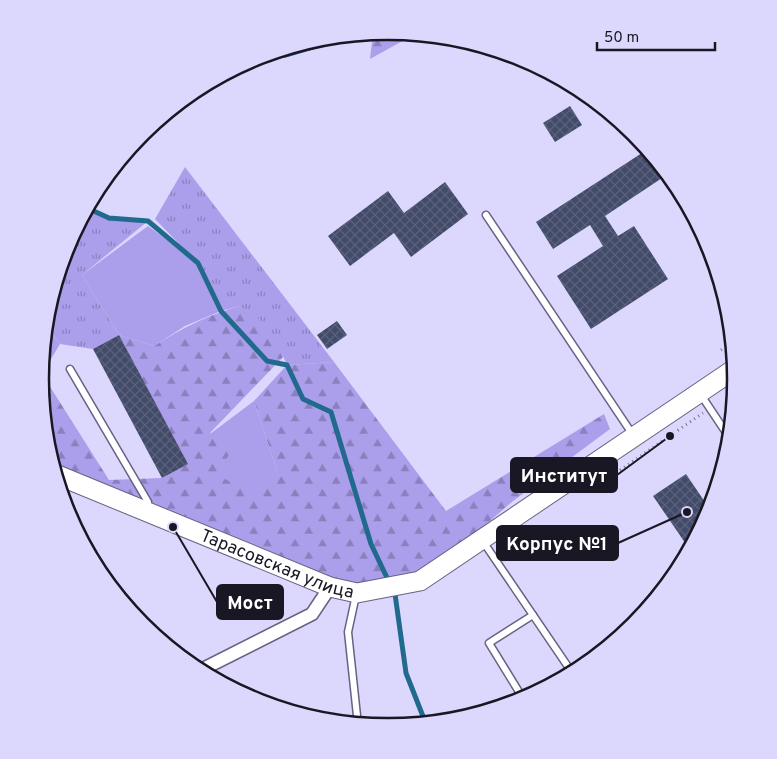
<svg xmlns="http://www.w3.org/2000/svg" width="777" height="759" font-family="Overpass,sans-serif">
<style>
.grass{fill:url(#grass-tufts)}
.forest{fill:url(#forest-firs)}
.garden{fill:#ab9eeb}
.water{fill:#268eba;stroke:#226a8d}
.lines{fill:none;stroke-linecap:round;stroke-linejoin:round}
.stream{stroke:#226a8d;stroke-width:5}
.building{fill:url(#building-cross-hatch)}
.lane-casing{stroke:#676282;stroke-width:9}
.street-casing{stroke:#676282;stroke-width:15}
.secondary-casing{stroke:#676282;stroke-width:21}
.path{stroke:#75718a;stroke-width:3;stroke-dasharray:1 4;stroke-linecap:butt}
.lane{stroke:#fff;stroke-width:6}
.street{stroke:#fff;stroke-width:12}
.secondary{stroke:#fff;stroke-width:19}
.labels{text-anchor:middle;stroke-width:5;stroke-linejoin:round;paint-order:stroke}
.street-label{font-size:18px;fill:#191724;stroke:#dcd7fd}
.rim{fill:none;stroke:#191724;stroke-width:2.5}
.leader{fill:none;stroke:#191724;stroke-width:2}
.callout-dot{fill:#191724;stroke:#dcd7fd;stroke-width:2}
.callout{fill:#191724;stroke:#191724;stroke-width:2}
.callout-label{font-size:19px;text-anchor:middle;font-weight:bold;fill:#fff}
</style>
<defs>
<pattern id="grass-tufts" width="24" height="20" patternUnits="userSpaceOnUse" patternTransform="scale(1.25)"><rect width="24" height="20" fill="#ab9eeb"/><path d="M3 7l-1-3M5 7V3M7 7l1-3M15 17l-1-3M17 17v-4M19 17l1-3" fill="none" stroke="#8a80be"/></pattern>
<pattern id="forest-firs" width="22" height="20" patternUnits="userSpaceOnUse" patternTransform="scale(1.25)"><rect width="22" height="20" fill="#ab9eeb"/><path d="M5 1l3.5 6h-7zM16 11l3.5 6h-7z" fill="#8a80be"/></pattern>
<pattern id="building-cross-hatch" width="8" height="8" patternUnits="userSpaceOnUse" patternTransform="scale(1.25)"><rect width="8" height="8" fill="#424b69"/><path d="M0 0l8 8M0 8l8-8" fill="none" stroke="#5a617a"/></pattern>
</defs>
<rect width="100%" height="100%" fill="#dcd7fd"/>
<g class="grass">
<polygon points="185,167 334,362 287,365 283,356 240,306 221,311 198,263 155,219"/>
<polygon points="87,208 109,218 148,221 82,275 119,335 93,349 60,344 46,325 47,311 67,246"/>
</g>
<g class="forest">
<polygon points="388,31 415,34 370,59 373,33"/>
<path d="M240 306 260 320 283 357 210 433 277 471 254 401 287 365 334 362 446 511 604 414 610 429 513 501 420 581 357 593 55 474 47 447 40 379 46 325 60 344 42 374 109 480 162 478 187 464 119 335 154 346C182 328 208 315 240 306Z"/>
</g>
<g class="garden">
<polygon points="148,226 198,263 221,311 185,326 154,346 119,335 82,275"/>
<polygon points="254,401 277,471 250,494 217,474 233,448 210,434"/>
</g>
<polygon class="water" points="351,35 348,39 286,57 254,58 321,38"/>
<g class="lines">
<g class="stream">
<polyline points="87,208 109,218 148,221 198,263 221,311 267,361 287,365 303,399 331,412 371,544 389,582"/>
<polyline points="393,590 395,594 406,673 426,724"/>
</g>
</g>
<g class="building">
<polygon points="570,106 582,125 555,142 543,123"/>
<polygon points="645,151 662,178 605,216 618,236 634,226 668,279 591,329 557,276 603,246 590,225 553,249 536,222"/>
<polygon points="445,182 468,214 411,257 394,233 350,266 328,236 388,191 404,213"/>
<polygon points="337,321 347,335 327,349 317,335"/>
<polygon points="119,335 188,464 162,478 93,349"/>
<polygon points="686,474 711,511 690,550 653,496"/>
</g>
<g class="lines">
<defs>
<g id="lane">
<polyline points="486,215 633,435"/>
<polyline points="70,369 148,502 145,510"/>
<polyline points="701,395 731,440"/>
<polyline points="482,540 573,674"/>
<polyline points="356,595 348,632 358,725"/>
<polyline points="524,700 489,643 533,615"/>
</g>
<polyline id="street" points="199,671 312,614 330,587"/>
<g id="secondary">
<path id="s1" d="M55 474 330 587 357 593 420 581 736 368"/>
</g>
</defs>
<use href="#lane" class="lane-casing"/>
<use href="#street" class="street-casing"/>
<use href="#secondary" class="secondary-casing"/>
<g class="path">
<polyline points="721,350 729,345"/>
<polyline points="616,473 703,413"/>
</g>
<use href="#lane" class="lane"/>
<use href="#street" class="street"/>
<use href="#secondary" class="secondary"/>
</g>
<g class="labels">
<g class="street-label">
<text dy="6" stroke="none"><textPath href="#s1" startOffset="240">Тарасовская улица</textPath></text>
</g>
</g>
<path d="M0 0H777V759H0ZM49 379a339 339 0 1 1 678 0a339 339 0 1 1-678 0Z" fill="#dcd7fd" fill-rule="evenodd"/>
<path class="rim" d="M49 379a339 339 0 1 1 678 0a339 339 0 1 1-678 0Z"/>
<path class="leader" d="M670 436L617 475M687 512L618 543M173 527L217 602"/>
<g class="callout-dot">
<circle cx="670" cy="436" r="5"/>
<circle cx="687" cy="512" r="5"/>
<circle cx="173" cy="527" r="5"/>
</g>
<g class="callout">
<rect x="511" y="458" width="106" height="34" rx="5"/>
<rect x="497" y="526" width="121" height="34" rx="5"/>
<rect x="217" y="585" width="66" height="34" rx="5"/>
</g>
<g class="callout-label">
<text x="564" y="482">Институт</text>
<text x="557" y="550">Корпус №1</text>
<text x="250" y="609">Мост</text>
</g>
<path d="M597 42v8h118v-8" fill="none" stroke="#191724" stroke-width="2.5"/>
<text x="604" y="42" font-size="15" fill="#191724" stroke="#dcd7fd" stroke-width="4" paint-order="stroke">50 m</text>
</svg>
